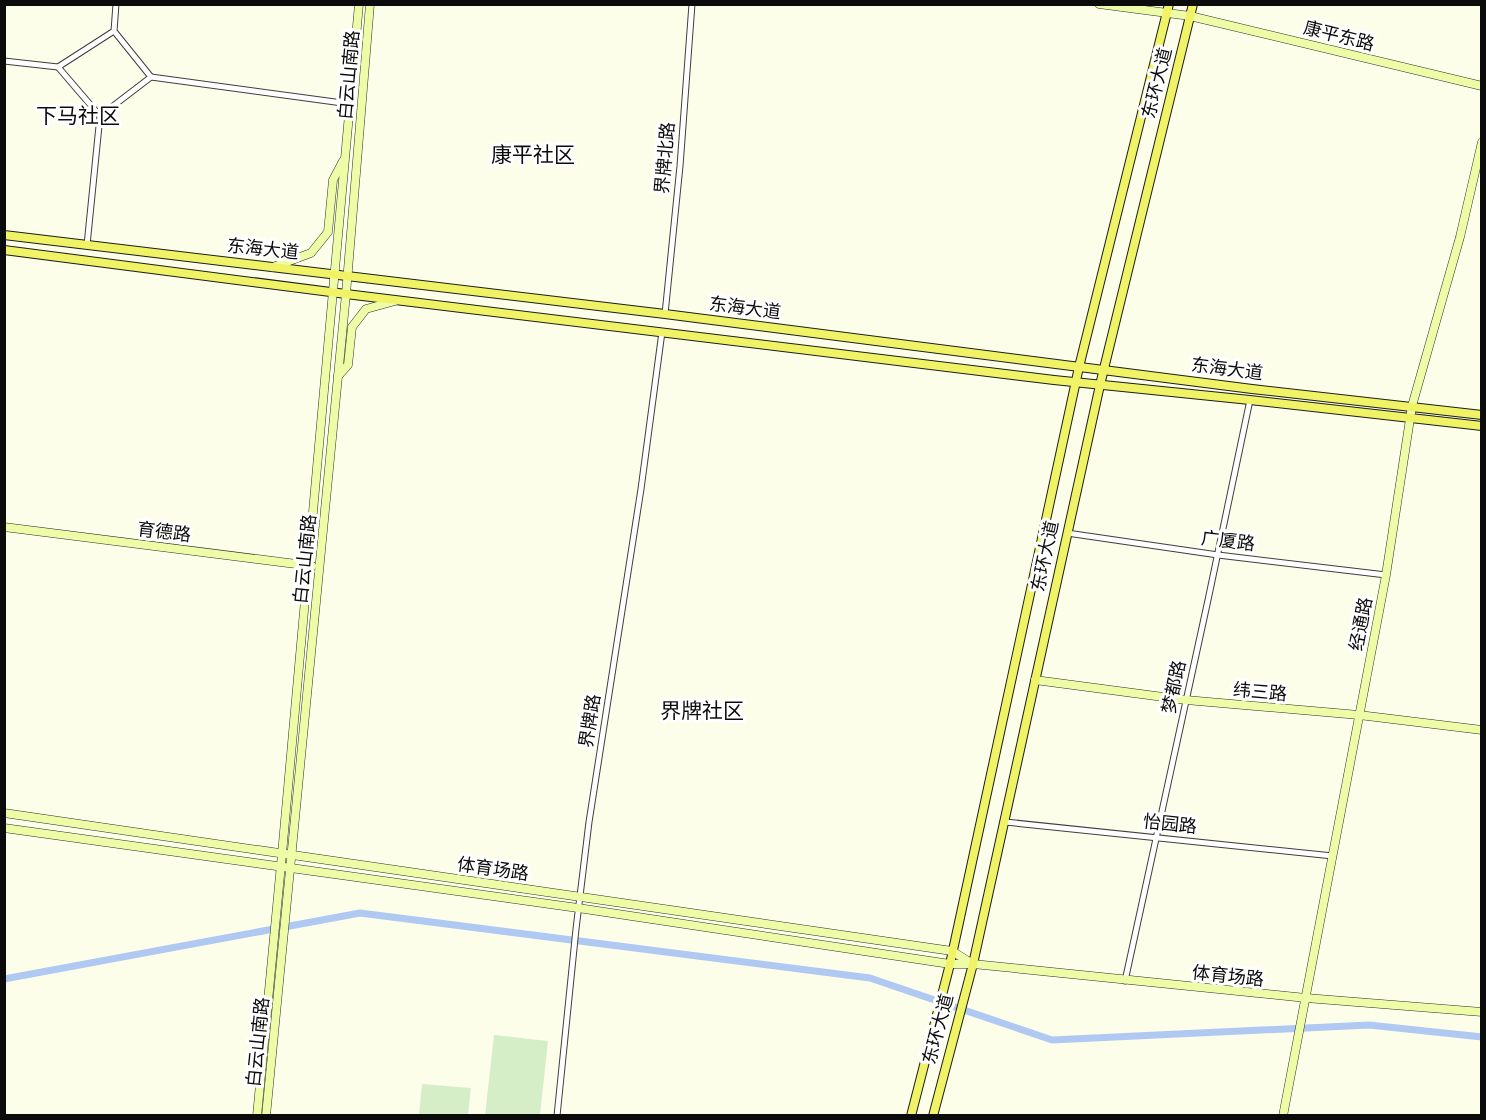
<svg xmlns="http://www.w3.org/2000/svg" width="1486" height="1120" font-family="'IBM Plex Serif','Noto Sans SC',serif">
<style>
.pitch{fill:#d6eec7}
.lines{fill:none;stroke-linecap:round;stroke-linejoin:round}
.canal{stroke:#b0c9f3;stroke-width:7}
.street-casing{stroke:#3e3e3e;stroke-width:7}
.secondary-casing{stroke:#2d2d2d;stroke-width:9}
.primary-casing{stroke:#1c1c1c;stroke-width:10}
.street{stroke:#fff;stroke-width:5}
.secondary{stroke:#effca7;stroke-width:8}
.primary{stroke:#f0f365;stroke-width:8}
.labels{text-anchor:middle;stroke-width:6;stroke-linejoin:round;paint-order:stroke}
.street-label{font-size:18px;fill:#0b0b0b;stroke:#fff}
.quarter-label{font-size:21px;fill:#0b0b0b;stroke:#fff}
</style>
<rect width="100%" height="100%" fill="#fdfee9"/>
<g class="pitch">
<polygon points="494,1035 548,1041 540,1115 485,1115"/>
<polygon points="422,1084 471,1088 468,1115 419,1115"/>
</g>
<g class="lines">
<polyline class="canal" points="4,979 360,913 870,978 1052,1040 1369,1025 1482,1037"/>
<defs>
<g id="street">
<polyline points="114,31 58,67 100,116 151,77 114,31 116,4"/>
<polyline points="4,61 58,67"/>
<polyline points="151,77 350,104"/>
<polyline points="87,245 100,116"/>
<polyline points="665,314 680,166 692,4"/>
<polyline points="1067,533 1218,555 1386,575"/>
<polyline points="1005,822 1333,856"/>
<polyline points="1125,981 1208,600 1250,400"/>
<polyline points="557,1116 576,929 589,822 641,489 662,332"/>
</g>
<g id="secondary">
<polyline points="1099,4 1190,16 1482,86"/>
<polyline points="273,267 311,253 328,232 333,180 343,161"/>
<polyline points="338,376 348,365 352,327 366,309 395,301"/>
<polyline points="4,527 312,566"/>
<polyline points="1035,680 1186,700 1359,715 1482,730"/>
<polyline points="4,813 952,951 971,963"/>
<polyline points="4,828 578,908 950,964 973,964 1306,998 1482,1012"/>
<polyline points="257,1116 282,854 359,4"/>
<polyline points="266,1116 346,294 370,4"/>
<polyline points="1283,1116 1386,575 1412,406 1460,237 1482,142"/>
</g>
<g id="primary">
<polyline points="4,235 665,314 1252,389 1482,415"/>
<polyline points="4,250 346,294 1054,380 1250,400 1482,426"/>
<polyline points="911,1116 950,964 1079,367 1169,4"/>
<polyline points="933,1116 973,964 1100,385 1193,4"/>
</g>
</defs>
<use href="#street" class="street-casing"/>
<use href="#secondary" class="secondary-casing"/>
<use href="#primary" class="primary-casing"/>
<use href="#street" class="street"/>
<use href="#secondary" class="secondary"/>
<use href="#primary" class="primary"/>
</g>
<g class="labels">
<g class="street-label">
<text transform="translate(1339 36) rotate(14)" y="6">康平东路</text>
<text transform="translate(349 75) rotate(-85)" y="6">白云山南路</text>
<text transform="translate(1157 83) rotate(-76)" y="6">东环大道</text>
<text transform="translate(665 158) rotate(-85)" y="6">界牌北路</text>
<text transform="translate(263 249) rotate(6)" y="6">东海大道</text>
<text transform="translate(745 308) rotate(7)" y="6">东海大道</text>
<text transform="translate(1227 369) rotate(7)" y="6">东海大道</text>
<text transform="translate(164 532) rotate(7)" y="6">育德路</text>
<text transform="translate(1228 541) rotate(7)" y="6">广厦路</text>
<text transform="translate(1045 556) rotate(-78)" y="6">东环大道</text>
<text transform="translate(305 559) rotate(-84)" y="6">白云山南路</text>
<text transform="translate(1361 624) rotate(-79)" y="6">经通路</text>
<text transform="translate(1174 687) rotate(-78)" y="6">梦都路</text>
<text transform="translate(1260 692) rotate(5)" y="6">纬三路</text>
<text transform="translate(590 721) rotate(-81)" y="6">界牌路</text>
<text transform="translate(1170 824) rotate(6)" y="6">怡园路</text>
<text transform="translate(493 869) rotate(8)" y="6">体育场路</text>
<text transform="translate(1228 976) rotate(6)" y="6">体育场路</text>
<text transform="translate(938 1029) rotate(-75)" y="6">东环大道</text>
<text transform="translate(258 1042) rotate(-84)" y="6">白云山南路</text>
</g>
<g class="quarter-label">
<text x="78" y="123">下马社区</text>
<text x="533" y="162">康平社区</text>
<text x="702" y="718">界牌社区</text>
</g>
</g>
<rect width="1486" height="1120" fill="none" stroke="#0b0b0b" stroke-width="12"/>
</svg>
